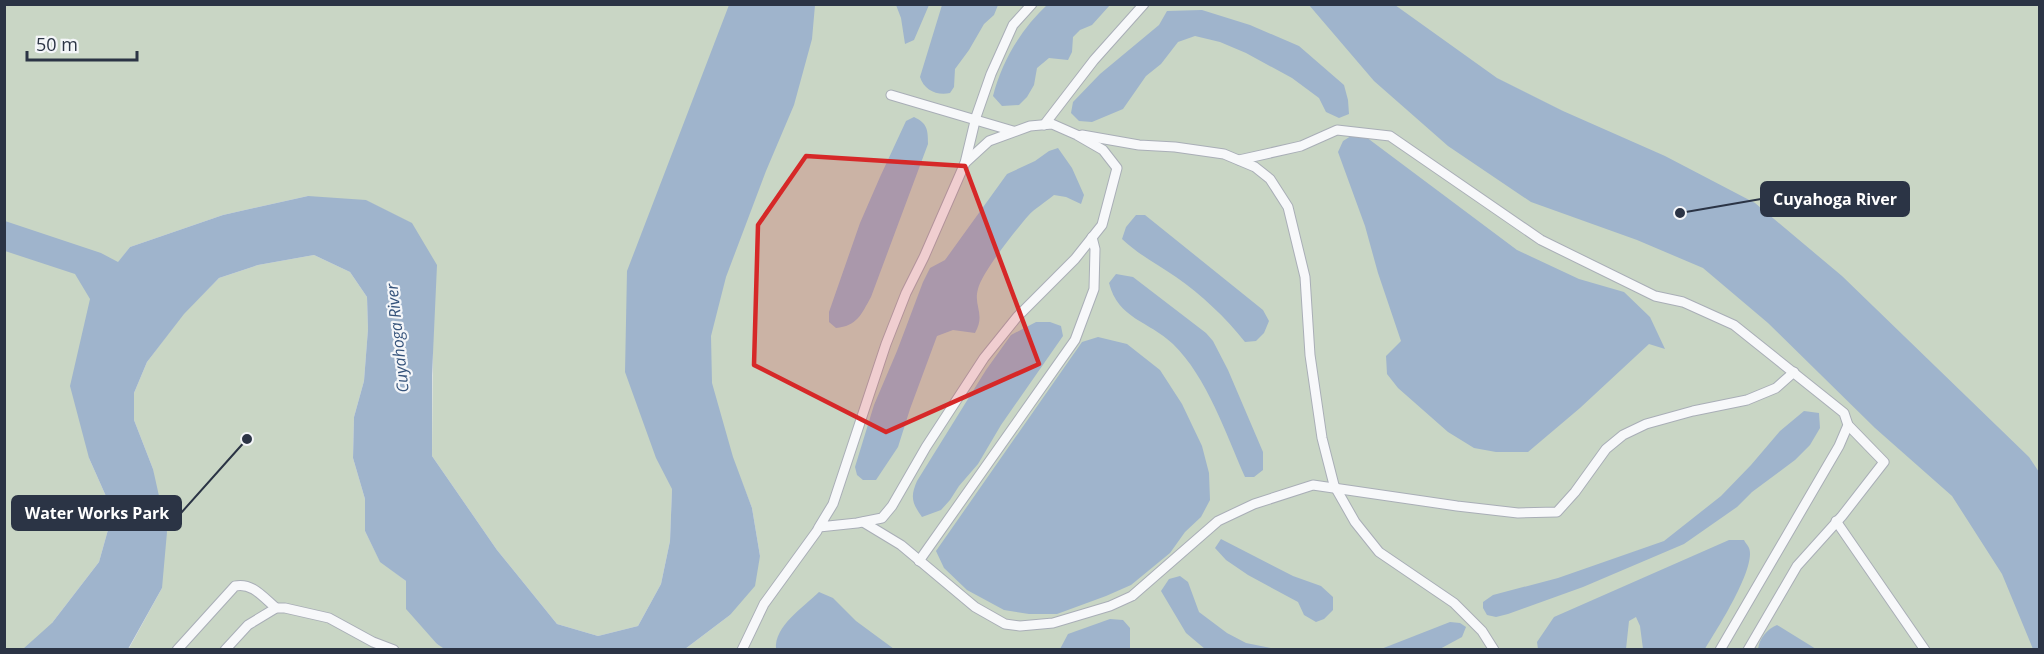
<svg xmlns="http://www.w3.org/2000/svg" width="2044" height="654" font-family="'Open Sans',sans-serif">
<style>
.green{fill:#c9d6c5}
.water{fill:#9fb4cc}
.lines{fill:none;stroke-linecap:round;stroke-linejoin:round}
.service-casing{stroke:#a9aeb7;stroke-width:11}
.service{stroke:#f7f8fa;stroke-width:9}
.marked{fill:#d62828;fill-opacity:0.2;stroke:#d62828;stroke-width:4.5;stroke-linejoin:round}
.labels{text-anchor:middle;stroke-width:4.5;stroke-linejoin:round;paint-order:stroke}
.water-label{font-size:16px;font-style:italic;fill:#34527a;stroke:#f4f6f9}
.leader{fill:none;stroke:#2b3445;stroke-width:2}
.callout-dot{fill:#2b3445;stroke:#f4f6f9;stroke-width:2}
.callout{fill:#2b3445;stroke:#2b3445;stroke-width:2}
.callout-label{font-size:16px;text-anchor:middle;font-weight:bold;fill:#fff}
</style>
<rect width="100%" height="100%" fill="#e4e7ec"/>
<g class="green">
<polygon points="4,5 2039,5 2039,649 685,649 730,615 760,556 752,508 732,457 672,489 670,541 661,584 638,626 598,636 557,624 497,550 432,456 433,327 308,196 223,215 130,247 90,299 89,458 113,512 99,562 52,623 53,649 5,649"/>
<polygon points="314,255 350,272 367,297 368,329 364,381 354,417 353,458 365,499 365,531 380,561 406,581 437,644 446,649 128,650 162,588 153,469 134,420 134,393 147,362 183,314 219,278 258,265"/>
</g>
<g class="water">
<path d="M1048 4 1110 5 1092 25 1080 30 1073 37 1072 52 1068 60 1049 58 1037 68 1034 85 1027 97 1019 105 1002 106 993 96C1002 61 1021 29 1048 4Z"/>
<polygon points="729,5 815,5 812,39 794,105 766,171 726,277 711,336 712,383 733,457 752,508 760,556 755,586 730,615 685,649 446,650 437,644 406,609 406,581 380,562 365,531 365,499 353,458 354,417 364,381 368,329 367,297 350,272 314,255 258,265 219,278 184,314 147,362 134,393 134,420 153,469 167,532 162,588 128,649 23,649 52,623 99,562 113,512 89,458 70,386 90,299 75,274 5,251 5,221 101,253 118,262 130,247 223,215 308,196 366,200 412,223 437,265 432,375 432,456 497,550 557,624 598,636 638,626 661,584 670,541 672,489 656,458 625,372 627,271"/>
<polygon points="896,5 929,5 914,40 905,44 901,18"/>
<path d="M942 5H998L994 15 984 24 969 50 955 69 954 87 950 93C937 96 924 90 920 77Z"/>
<polygon points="1309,5 1395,5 1497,78 1563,111 1665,156 1755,203 1842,276 2029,457 2039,472 2039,649 2033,649 2002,574 1952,496 1875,428 1768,323 1703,268 1637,240 1531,202 1448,146 1374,81"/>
<polygon points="1202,10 1250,25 1299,46 1344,85 1348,100 1349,114 1339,118 1326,112 1319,98 1292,78 1246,53 1220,42 1195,36 1178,42 1161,64 1146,76 1123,109 1092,122 1079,121 1071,113 1073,102 1100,74 1159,25 1167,11"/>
<path d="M914 117C927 123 928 129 928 144L871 297C861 315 857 326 836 328L829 322V312L860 223 880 177 906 121Z"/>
<polygon points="1351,136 1366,137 1517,250 1579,279 1624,292 1650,317 1665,349 1649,344 1580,408 1528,452 1496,452 1474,448 1448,432 1398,388 1387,374 1386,356 1401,341 1378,273 1365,226 1338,152 1343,141"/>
<path d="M1058 148 1072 168 1084 195 1081 204 1066 197 1054 195C1046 202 1035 208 1028 216 1016 230 982 272 978 289 973 306 986 314 975 333L953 330 937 336 910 409 898 447 876 480H863L857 475 855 467 874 405 897 351 923 282 930 268 945 260 1007 174 1035 161 1049 151Z"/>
<path d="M1136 215H1145L1263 310 1269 321 1264 333 1256 341 1245 342C1226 318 1201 294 1176 277 1157 264 1139 255 1122 239L1126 227Z"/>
<path d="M1116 274 1133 277 1206 333 1213 341 1228 370 1263 452V470L1254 477H1245C1226 434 1207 377 1173 344 1149 321 1118 319 1109 283Z"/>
<path d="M1036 322H1050L1061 326 1063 336 1001 425 978 464 959 486 950 500 941 510 922 517C912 503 910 497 917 481L986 370 1011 335Z"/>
<polygon points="1098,337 1127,344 1160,370 1182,404 1202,446 1209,473 1210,500 1201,517 1185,532 1170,553 1131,585 1106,596 1057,614 1029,614 1004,610 967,590 944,568 936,551 1082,342"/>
<polygon points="1804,411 1819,413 1820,428 1810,445 1795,460 1752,492 1737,507 1684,544 1583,587 1508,614 1496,617 1487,615 1483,608 1483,602 1493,595 1558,578 1664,541 1721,496 1751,465 1780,431"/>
<polygon points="1221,539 1293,576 1321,586 1333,597 1333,610 1324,619 1316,622 1304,615 1298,602 1248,575 1226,560 1215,548"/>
<path d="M1729 540H1744C1745 543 1748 545 1749 548 1757 567 1716 631 1705 649H1643L1640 626 1636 617 1629 621 1626 649H1538L1537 642 1554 617Z"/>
<polygon points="1180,576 1188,582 1199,612 1227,633 1246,643 1276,649 1205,649 1186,633 1161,591 1169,579"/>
<path d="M819 592 833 598 856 621 894 649H776C774 626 804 607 819 592Z"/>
<polygon points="1110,619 1123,620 1130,628 1130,649 1060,649 1068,634"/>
<polygon points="1450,622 1460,623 1466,627 1462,637 1438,650 1381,649"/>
<path d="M1777 625 1816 649H1758C1759 639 1767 629 1777 625Z"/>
</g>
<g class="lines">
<defs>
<g id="service">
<polyline points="891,95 1013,131"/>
<polyline points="1044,125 1094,60 1144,4"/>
<polyline points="1082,135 1139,145 1175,147 1224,154 1255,167 1270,179 1288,207 1305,277 1310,355 1322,438 1334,485 1355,522 1379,552 1454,603 1482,631 1494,650"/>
<polyline points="1239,160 1301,146 1337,130 1390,136 1541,240 1655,296 1683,302 1734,325 1844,413 1848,425 1839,446 1720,650"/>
<polyline points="965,163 976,117 991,74 1013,25 1032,4"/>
<polyline points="1836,521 1925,650"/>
<polyline points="863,522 901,545 975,607 1005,624 1020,626 1053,623 1110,606 1132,596 1218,521 1254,504 1313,485 1457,506 1518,513 1557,512 1575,492 1606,449 1623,435 1646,424 1693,411 1747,400 1776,388 1794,372"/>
<polyline points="919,561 1075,340 1094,289 1095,249 1092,237"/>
<path d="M177 650 235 586C252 582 264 598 276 608"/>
<polyline points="225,650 248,625 276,608 285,608 329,618 373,642 394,650"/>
<polyline points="742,650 764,604 817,531 819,527 833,504 886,344 906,293 924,257 965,163 989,141 1030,126 1052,124 1077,135 1103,150 1117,168 1102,225 1075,259 1017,317 984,358 926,447 892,506 882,518 857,523 819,527"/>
<polyline points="1748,650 1797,566 1842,516 1884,462 1848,425"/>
</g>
</defs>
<use href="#service" class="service-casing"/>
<use href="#service" class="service"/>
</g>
<path class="marked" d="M806 156 965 166 1039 364 886 432 754 365 758 225Z"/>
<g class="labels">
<g class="water-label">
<text transform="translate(397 338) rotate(-96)" y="6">Cuyahoga River</text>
</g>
</g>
<path class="leader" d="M1680 213L1761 199M247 439L181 513"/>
<g class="callout-dot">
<circle cx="1680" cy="213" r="6"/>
<circle cx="247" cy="439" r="6"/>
</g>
<g class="callout">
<rect x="1761" y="182" width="148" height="34" rx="6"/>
<rect x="12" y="496" width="169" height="34" rx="6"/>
</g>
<g class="callout-label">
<text x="1835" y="205">Cuyahoga River</text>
<text x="97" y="519">Water Works Park</text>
</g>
<rect width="2044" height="654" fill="none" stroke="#2b3445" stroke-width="12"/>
<path d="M27 51v9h110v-9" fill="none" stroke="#2b3445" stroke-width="3"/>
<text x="36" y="51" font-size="18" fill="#2b3445" stroke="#f4f6f9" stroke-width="4.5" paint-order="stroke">50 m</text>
</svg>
